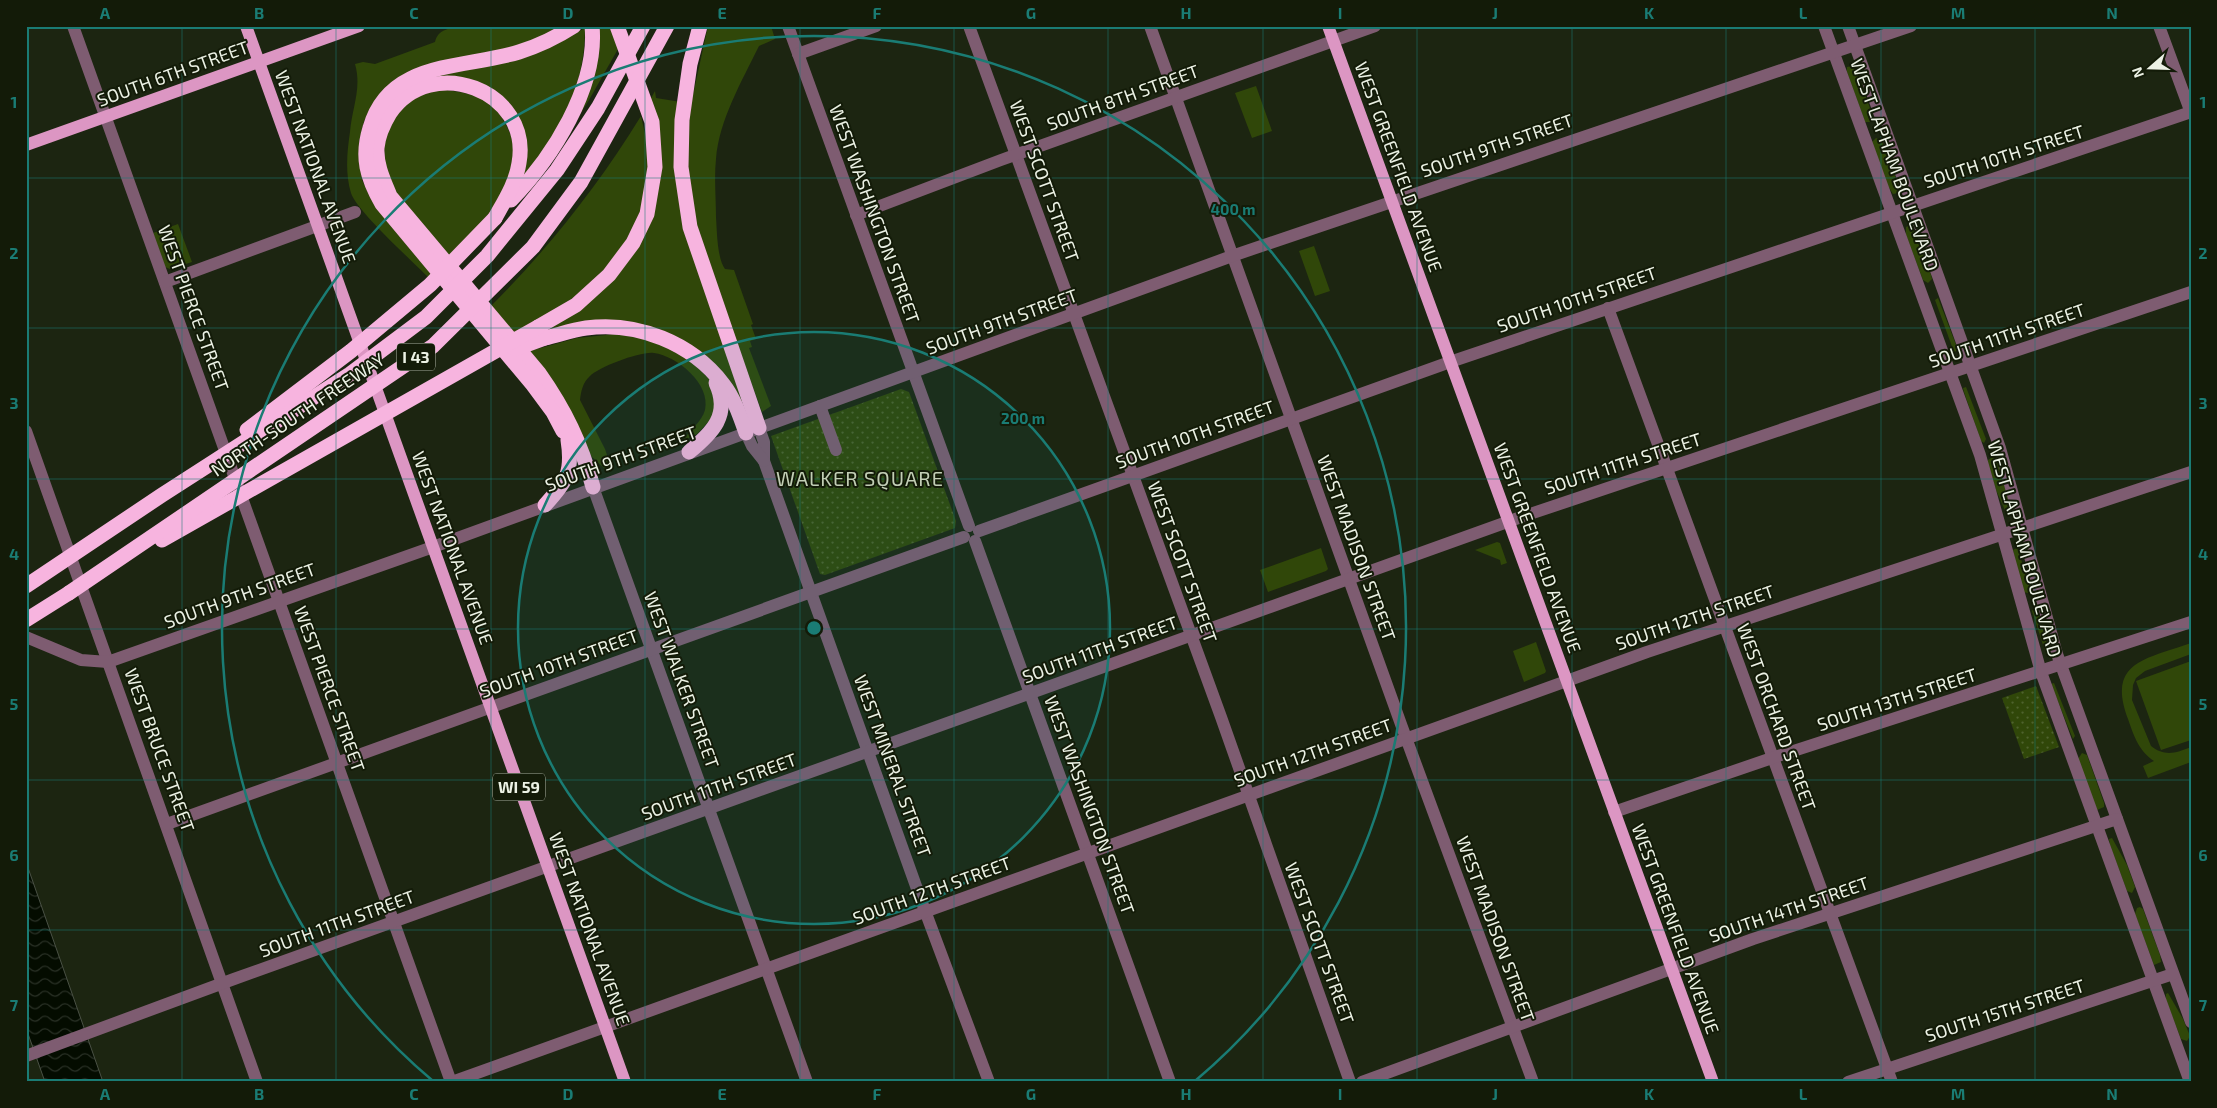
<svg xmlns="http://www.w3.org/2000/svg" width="2217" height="1108" font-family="'Exo 2',sans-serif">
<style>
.green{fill:#304709}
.park{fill:url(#park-dots)}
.water{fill:url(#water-waves);stroke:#4a5145}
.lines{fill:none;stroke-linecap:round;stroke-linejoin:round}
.minor{stroke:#7e5c71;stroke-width:12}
.major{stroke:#dc96c3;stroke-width:12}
.highway{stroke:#f7b4df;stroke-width:15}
.highway-bridge{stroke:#f7b4df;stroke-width:15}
.grid{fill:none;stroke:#1a7c74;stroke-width:1;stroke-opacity:0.55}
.ring{fill:none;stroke:#1a7c74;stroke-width:2.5}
.labels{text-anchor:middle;stroke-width:4;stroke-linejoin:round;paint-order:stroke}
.shield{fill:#131b08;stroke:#abb2a3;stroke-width:1}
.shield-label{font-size:16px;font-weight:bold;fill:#ecf2e5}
.street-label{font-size:18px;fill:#ecf2e5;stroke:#131b08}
.quarter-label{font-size:20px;letter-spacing:1px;fill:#c2ceb5;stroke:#131b08}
.centre{fill:#1a7c74;stroke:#131b08;stroke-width:2.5}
.ring-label{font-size:15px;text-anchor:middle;font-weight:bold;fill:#1a7c74;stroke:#131b08;stroke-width:4;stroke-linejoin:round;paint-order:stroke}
.neatline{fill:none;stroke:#1a7c74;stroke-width:2}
.grid-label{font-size:16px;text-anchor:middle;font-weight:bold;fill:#1a7c74}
</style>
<defs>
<pattern id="park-dots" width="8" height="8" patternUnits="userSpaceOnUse" patternTransform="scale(1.25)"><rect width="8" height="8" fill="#304709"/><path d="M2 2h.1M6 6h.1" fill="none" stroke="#4e622d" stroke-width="1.8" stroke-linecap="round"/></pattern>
<pattern id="water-waves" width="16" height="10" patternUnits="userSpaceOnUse" patternTransform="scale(1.25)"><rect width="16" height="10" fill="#040c00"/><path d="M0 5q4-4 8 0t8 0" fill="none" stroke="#293025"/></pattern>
</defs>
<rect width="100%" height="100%" fill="#1c2511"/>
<g class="green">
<path d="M457 26H564L518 47 440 64 375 101 364 121 359 142V160L362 180 370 197 432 274 428 277C412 261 356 210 351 193 345 173 347 152 350 132 352 108 362 88 355 64L363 62 375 64 435 42C438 30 446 30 457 26Z"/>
<polygon points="598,26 610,26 618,49 589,100 572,127"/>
<path d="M708 26H771L775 39 759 46C742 81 719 120 716 159 714 178 716 198 716 217 717 231 717 258 725 269L734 270 753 324 751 325 756 339 750 341 752 347 749 348 771 406 762 412 698 237 688 173 687 139 691 104Z"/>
<path d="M585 28C584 96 558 133 519 187L517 185C557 101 438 34 383 115 370 134 368 159 376 180 387 209 419 238 438 261L435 263C417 241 389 214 377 188 369 171 367 151 372 133 392 69 469 71 523 56 546 49 565 39 585 28Z"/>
<polygon points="1852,66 1858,74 1873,117 1870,122 1865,122 1847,72 1847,67"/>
<polygon points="1256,86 1272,131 1252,138 1235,93"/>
<path d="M440 89C473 94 493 95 508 129 510 134 514 141 515 147 517 193 476 228 447 259L401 202 385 173 384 138 390 122 413 98Z"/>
<polygon points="655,91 656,98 681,102 679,175 743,402 741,403 667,335 547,331 566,318 650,219 650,100"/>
<path d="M641 116 648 147 649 167 646 194 631 238 589 288 512 336 489 308C548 249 598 186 641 116Z"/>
<polygon points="1876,138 1882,141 1898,184 1898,193 1893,194 1888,186 1872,142"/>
<polygon points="178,224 192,262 170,269 165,267 153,233"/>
<polygon points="1910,225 1916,234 1931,275 1932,279 1928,283 1923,280 1906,235 1906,227"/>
<polygon points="1314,246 1330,291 1315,296 1299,251"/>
<polygon points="1938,298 1958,350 1954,352 1935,300"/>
<path d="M616 334 656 341 688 358 710 380 716 399 712 422H708L697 434 683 441C689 430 702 422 705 410 711 384 677 356 654 353 641 351 599 367 590 376 583 382 581 391 580 400L605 449 611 467 605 469 592 457 526 352 577 338Z"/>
<polygon points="1966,387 1986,439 1984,443 1981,441 1964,392 1963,388"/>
<polygon points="1993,457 1998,461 2011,509 2011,514 2007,515 1996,490 1988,464 1988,460"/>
<polygon points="1497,542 1500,543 1507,563 1501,565 1500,560 1475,550"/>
<polygon points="1321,548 1328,569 1326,571 1268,592 1260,570"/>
<polygon points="2017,548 2031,588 2028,593 2023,592 2013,550"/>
<polygon points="2034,608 2038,610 2048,648 2049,652 2046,654 2032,611"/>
<polygon points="1536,642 1546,671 1545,673 1524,682 1513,651"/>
<path d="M2191 643V654L2145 671 2136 678 2133 685 2132 700 2151 746C2165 757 2176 753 2191 747V762L2148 778 2143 766 2154 761C2138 750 2134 736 2128 719 2106 661 2147 659 2191 643Z"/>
<polygon points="2191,661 2191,740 2161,750 2136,681"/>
<polygon points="2054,683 2075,736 2073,739 2051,684"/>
<polygon points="2082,753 2087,755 2104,803 2104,807 2097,810 2078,759"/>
<polygon points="2112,838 2127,865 2135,887 2132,893 2127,891 2110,845 2109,839"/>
<polygon points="2140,907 2143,909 2160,955 2161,962 2154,965 2135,914 2137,908"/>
<polygon points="2168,993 2183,1019 2190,1036 2187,1041 2181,1039 2166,1000 2166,994"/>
</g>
<g class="park">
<polygon points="901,389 909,392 956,521 955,528 825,575 820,574 771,436"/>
<polygon points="2036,686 2059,747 2024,759 2002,698"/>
</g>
<polygon class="water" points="26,862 103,1082 45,1082 26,1028"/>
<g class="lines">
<g class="minor">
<polyline points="73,26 451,1082"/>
<polyline points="788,26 969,526"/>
<polyline points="969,26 1221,717 1350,1082"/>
<polyline points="1150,26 1402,727 1533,1082"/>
<polyline points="1824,26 1980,455 2041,672 2190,1082"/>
<polyline points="1848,26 2000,448 2057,654 2191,1022"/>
<polyline points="2159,26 2191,113"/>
<polyline points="798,54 876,26"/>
<polyline points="856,215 1001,160 1375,26"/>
<polyline points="165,282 355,212"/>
<polyline points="1608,308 1892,1082"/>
<polyline points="820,406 836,450"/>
<polyline points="759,428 764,442 764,461 921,900 989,1082"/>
<polyline points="26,431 257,1082"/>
<polyline points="746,433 752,446 764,461"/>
<polyline points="593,487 807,1082"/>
<polyline points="979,531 1450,362 2191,112"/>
<polyline points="975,541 1170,1082"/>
<polyline points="26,637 81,660 108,662 433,547 1232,256 1911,26"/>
<polyline points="1614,812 1772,758 2191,622"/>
<polyline points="167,824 964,537"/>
<polyline points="26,1056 234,979 1521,517 2191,292"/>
<polyline points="452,1082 1647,652 2191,472"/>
<polyline points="1362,1082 1753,939 2117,819"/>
<polyline points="1848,1082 2173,974"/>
</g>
<g class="major">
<polyline points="246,26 625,1082"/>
<polyline points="1328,26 1713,1082"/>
<polyline points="26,145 359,26"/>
</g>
<g class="highway">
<polyline points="700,26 690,64 682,120 681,167 690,227 759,428"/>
<path d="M511 200C552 158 598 87 592 26"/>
<path d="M495 218C505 200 516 183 519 163 532 90 431 53 390 113 384 123 378 136 377 148 376 165 384 181 390 196L539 373C565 410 581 443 593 487"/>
<polyline points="538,327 576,305 609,275 633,243 647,214 655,167 652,122 617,26"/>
<path d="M545 338C558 335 572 330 586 328 637 321 692 343 723 384 734 398 740 416 746 433"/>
<path d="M563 431 553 412 533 385 382 204C367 178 361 157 370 128 389 60 463 69 519 52 538 46 557 37 574 26"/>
<path d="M689 452C712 433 731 415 716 383"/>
<path d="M545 505C567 481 573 472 568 440"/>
<polyline points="26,620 69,593"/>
</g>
<g class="highway-bridge">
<polyline points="515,349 545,338"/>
<polyline points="247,430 351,351 430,285 495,218"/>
<polyline points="162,540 538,327"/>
<polyline points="26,586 162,495 350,374 426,317 487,256 557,170 598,108 643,26"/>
<polyline points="69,593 433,346 533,247 581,182 667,26"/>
</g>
</g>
<path class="grid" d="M182 26V1082M336 26V1082M491 26V1082M645 26V1082M800 26V1082M954 26V1082M1108 26V1082M1263 26V1082M1417 26V1082M1572 26V1082M1726 26V1082M1881 26V1082M2035 26V1082M26 178H2191M26 328H2191M26 479H2191M26 629H2191M26 780H2191M26 930H2191"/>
<circle cx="814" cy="628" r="296" fill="#1a7c74" fill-opacity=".12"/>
<g class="ring">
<circle cx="814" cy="628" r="296"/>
<path d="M433 1081A592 592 0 1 1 1195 1081"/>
</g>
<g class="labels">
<g class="shield">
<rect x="397" y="343.5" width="38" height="27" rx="4"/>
<rect x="493" y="773.5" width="52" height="27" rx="4"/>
</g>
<g class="shield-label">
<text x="416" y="363">I 43</text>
<text x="519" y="793">WI 59</text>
</g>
<g class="street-label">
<text transform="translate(173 74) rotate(-20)" y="6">SOUTH 6TH STREET</text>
<text transform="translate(1123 98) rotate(-20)" y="6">SOUTH 8TH STREET</text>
<text transform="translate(1497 146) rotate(-19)" y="6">SOUTH 9TH STREET</text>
<text transform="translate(2004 157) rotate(-18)" y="6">SOUTH 10TH STREET</text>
<text transform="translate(1894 165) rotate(70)" y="6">WEST LAPHAM BOULEVARD</text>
<text transform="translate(315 167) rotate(70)" y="6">WEST NATIONAL AVENUE</text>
<text transform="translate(1398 167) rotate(70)" y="6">WEST GREENFIELD AVENUE</text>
<text transform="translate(1044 181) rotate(70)" y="6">WEST SCOTT STREET</text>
<text transform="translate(874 214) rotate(70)" y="6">WEST WASHINGTON STREET</text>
<text transform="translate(1577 300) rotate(-19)" y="6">SOUTH 10TH STREET</text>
<text transform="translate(193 308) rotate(70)" y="6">WEST PIERCE STREET</text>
<text transform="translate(1002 322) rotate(-20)" y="6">SOUTH 9TH STREET</text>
<text transform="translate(2007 336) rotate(-19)" y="6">SOUTH 11TH STREET</text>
<text transform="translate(298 415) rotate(-34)" y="6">NORTH-SOUTH FREEWAY</text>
<text transform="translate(1195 435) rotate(-20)" y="6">SOUTH 10TH STREET</text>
<text transform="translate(621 459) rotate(-20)" y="6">SOUTH 9TH STREET</text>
<text transform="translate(1623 464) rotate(-18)" y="6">SOUTH 11TH STREET</text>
<text transform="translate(452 548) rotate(70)" y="6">WEST NATIONAL AVENUE</text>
<text transform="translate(1356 548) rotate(70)" y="6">WEST MADISON STREET</text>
<text transform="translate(1537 548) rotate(70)" y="6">WEST GREENFIELD AVENUE</text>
<text transform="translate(2024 549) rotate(74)" y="6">WEST LAPHAM BOULEVARD</text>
<text transform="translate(1182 562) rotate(70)" y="6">WEST SCOTT STREET</text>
<text transform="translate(240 596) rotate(-20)" y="6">SOUTH 9TH STREET</text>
<text transform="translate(1695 618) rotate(-19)" y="6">SOUTH 12TH STREET</text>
<text transform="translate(1100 650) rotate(-20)" y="6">SOUTH 11TH STREET</text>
<text transform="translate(559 664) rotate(-20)" y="6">SOUTH 10TH STREET</text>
<text transform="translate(681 680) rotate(70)" y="6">WEST WALKER STREET</text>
<text transform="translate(329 689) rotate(70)" y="6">WEST PIERCE STREET</text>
<text transform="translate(1897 700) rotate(-18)" y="6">SOUTH 13TH STREET</text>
<text transform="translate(1776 717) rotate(70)" y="6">WEST ORCHARD STREET</text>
<text transform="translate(159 750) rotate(70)" y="6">WEST BRUCE STREET</text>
<text transform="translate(1313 753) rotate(-20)" y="6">SOUTH 12TH STREET</text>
<text transform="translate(892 766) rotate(70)" y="6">WEST MINERAL STREET</text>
<text transform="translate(719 787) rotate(-20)" y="6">SOUTH 11TH STREET</text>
<text transform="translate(1089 805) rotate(70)" y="6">WEST WASHINGTON STREET</text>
<text transform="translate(932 891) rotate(-20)" y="6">SOUTH 12TH STREET</text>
<text transform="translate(1789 910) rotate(-19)" y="6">SOUTH 14TH STREET</text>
<text transform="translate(337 924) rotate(-20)" y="6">SOUTH 11TH STREET</text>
<text transform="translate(589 929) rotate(70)" y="6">WEST NATIONAL AVENUE</text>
<text transform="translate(1495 929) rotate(70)" y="6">WEST MADISON STREET</text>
<text transform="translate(1675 929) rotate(70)" y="6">WEST GREENFIELD AVENUE</text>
<text transform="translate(1319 943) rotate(70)" y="6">WEST SCOTT STREET</text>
<text transform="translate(2005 1011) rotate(-18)" y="6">SOUTH 15TH STREET</text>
</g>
<g class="quarter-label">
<text x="860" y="486">WALKER SQUARE</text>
</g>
</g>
<circle cx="814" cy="628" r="8" class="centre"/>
<g class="ring-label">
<text x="1233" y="215">400 m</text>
<text x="1023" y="424">200 m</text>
</g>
<rect width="2217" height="1108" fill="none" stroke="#131b08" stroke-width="55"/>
<g transform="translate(2150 68) rotate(250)" stroke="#131b08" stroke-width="4" paint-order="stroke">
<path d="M0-4L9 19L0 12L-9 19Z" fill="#ecf2e5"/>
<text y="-8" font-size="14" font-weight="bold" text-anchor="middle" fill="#ecf2e5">N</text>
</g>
<rect x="28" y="28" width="2162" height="1052" class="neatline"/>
<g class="grid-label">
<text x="105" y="19">A</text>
<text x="259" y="19">B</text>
<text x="414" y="19">C</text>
<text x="568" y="19">D</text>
<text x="722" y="19">E</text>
<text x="877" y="19">F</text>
<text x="1031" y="19">G</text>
<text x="1186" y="19">H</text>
<text x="1340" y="19">I</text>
<text x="1495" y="19">J</text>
<text x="1649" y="19">K</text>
<text x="1803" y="19">L</text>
<text x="1958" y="19">M</text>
<text x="2112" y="19">N</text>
<text x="14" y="108">1</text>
<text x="2203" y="108">1</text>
<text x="14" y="259">2</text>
<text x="2203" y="259">2</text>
<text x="14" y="409">3</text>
<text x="2203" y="409">3</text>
<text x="14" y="560">4</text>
<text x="2203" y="560">4</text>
<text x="14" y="710">5</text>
<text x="2203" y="710">5</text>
<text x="14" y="861">6</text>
<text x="2203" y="861">6</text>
<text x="14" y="1011">7</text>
<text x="2203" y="1011">7</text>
<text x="105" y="1100">A</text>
<text x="259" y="1100">B</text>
<text x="414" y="1100">C</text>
<text x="568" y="1100">D</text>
<text x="722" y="1100">E</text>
<text x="877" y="1100">F</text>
<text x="1031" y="1100">G</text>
<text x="1186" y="1100">H</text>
<text x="1340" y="1100">I</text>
<text x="1495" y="1100">J</text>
<text x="1649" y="1100">K</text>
<text x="1803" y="1100">L</text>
<text x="1958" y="1100">M</text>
<text x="2112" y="1100">N</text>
</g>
</svg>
